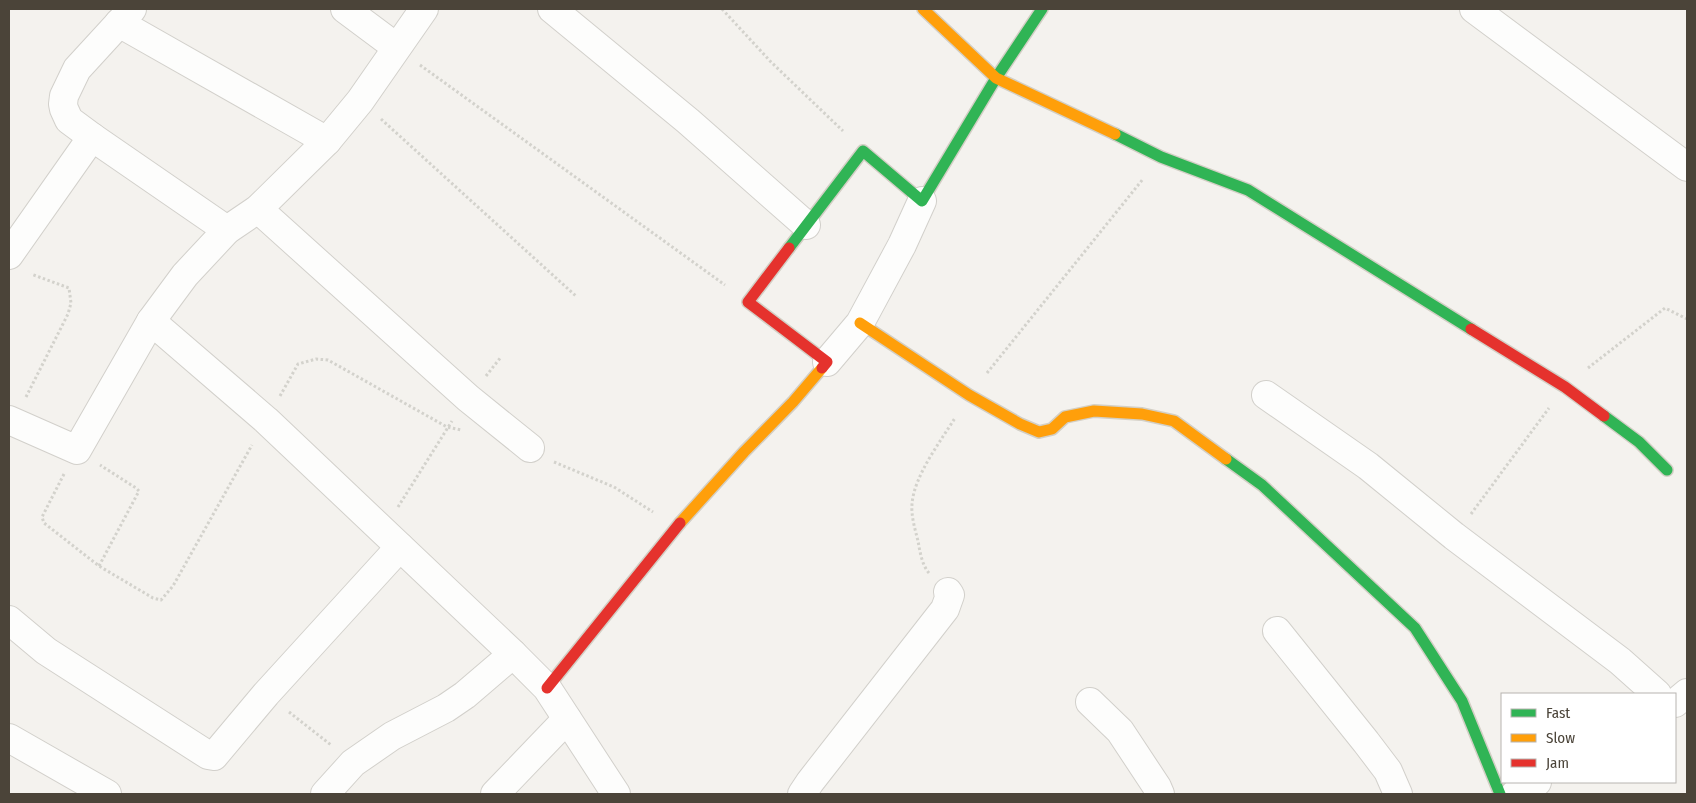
<svg xmlns="http://www.w3.org/2000/svg" width="1696" height="803" font-family="'Fira Sans Condensed',sans-serif">
<style>
.lines{fill:none;stroke-linecap:round;stroke-linejoin:round}
.street-casing{stroke:#d2d0cb;stroke-width:30}
.fast-casing{stroke:#d3cfc5;stroke-width:14}
.slow-casing{stroke:#d3cfc5;stroke-width:14}
.jam-casing{stroke:#d3cfc5;stroke-width:14}
.path{stroke:#d3d2cc;stroke-width:3;stroke-dasharray:2.5 2.5;stroke-linecap:butt}
.street{stroke:#fdfdfc;stroke-width:28}
.fast{stroke:#30b455;stroke-width:11}
.slow{stroke:#ff9f0a;stroke-width:11}
.jam{stroke:#e5322d;stroke-width:11}
</style>
<rect width="100%" height="100%" fill="#f4f2ee"/>
<g class="lines">
<defs>
<g id="street">
<polyline points="132,9 77,69 64,96 63,104 64,109 69,120 92,137 227,230"/>
<polyline points="345,9 396,47"/>
<polyline points="552,9 688,121 806,225"/>
<polyline points="1474,9 1687,167"/>
<polyline points="119,23 327,141"/>
<polyline points="258,209 468,398 530,448"/>
<polyline points="9,255 92,137"/>
<polyline points="151,321 266,420 513,654 547,688 616,794"/>
<polyline points="827,362 860,323 902,245 922,201"/>
<polyline points="1266,395 1368,466 1454,536 1620,661 1657,694"/>
<polyline points="9,420 77,450 151,321 185,275 227,230 258,209 327,141 360,101 424,9"/>
<polyline points="9,620 46,651 208,755 214,756 266,694 400,547"/>
<polyline points="1277,631 1366,742 1388,771 1398,794"/>
<polyline points="1090,702 1120,731 1157,787 1160,794"/>
<polyline points="1675,703 1687,693"/>
<polyline points="9,738 107,794"/>
<polyline points="325,794 353,763 392,736 446,708 465,695 513,654"/>
<polyline points="495,794 567,719"/>
<polyline points="802,794 810,782 945,609 950,595 948,592"/>
<polyline points="1515,794 1537,782"/>
</g>
<g id="fast">
<polyline points="1115,134 1161,157 1248,190 1471,329"/>
<polyline points="789,248 863,151 922,201 996,78 1042,9"/>
<polyline points="1604,416 1639,442 1667,470"/>
<polyline points="1226,459 1262,485 1415,628 1462,701 1500,794"/>
</g>
<g id="slow">
<polyline points="923,9 996,78 1115,134"/>
<polyline points="860,323 969,395 1020,424 1039,432 1052,429 1065,417 1094,411 1142,414 1174,421 1226,459"/>
<polyline points="680,523 744,452 793,402 822,368"/>
</g>
<g id="jam">
<polyline points="789,248 748,302 827,362 822,368"/>
<polyline points="1471,329 1565,387 1604,416"/>
<polyline points="547,688 680,523"/>
</g>
</defs>
<use href="#street" class="street-casing"/>
<use href="#fast" class="fast-casing"/>
<use href="#slow" class="slow-casing"/>
<use href="#jam" class="jam-casing"/>
<g class="path">
<polyline points="722,9 771,62 843,131"/>
<polyline points="420,65 725,285"/>
<polyline points="381,119 577,297"/>
<polyline points="1588,368 1665,308 1687,319"/>
<polyline points="987,373 1143,179"/>
<polyline points="486,376 501,357"/>
<polyline points="280,396 298,364 316,359 328,360 447,427 461,430"/>
<polyline points="26,397 68,314 71,303 69,288 31,274"/>
<polyline points="554,462 614,487 653,512"/>
<polyline points="64,474 42,517 44,523 99,566 153,598 161,600 173,586 252,445"/>
<polyline points="398,507 452,421"/>
<polyline points="1471,514 1549,408"/>
<polyline points="99,566 139,491 136,488 100,465"/>
<path d="M929 573C922 565 920 552 918 541 915 529 911 516 912 504 914 476 940 442 955 418"/>
<polyline points="289,712 331,745"/>
</g>
<use href="#street" class="street"/>
<use href="#fast" class="fast"/>
<use href="#slow" class="slow"/>
<use href="#jam" class="jam"/>
</g>
<rect width="1696" height="803" fill="none" stroke="#4b4439" stroke-width="20"/>
<rect x="1501" y="693" width="175" height="90" fill="#ffffff" stroke="#b7b4b0"/>
<rect x="1511" y="709" width="25" height="8" fill="#30b455" stroke="#b7b4b0"/>
<text x="1546" y="718" font-size="15" fill="#4b4439">Fast</text>
<rect x="1511" y="734" width="25" height="8" fill="#ff9f0a" stroke="#b7b4b0"/>
<text x="1546" y="743" font-size="15" fill="#4b4439">Slow</text>
<rect x="1511" y="759" width="25" height="8" fill="#e5322d" stroke="#b7b4b0"/>
<text x="1546" y="768" font-size="15" fill="#4b4439">Jam</text>
</svg>
